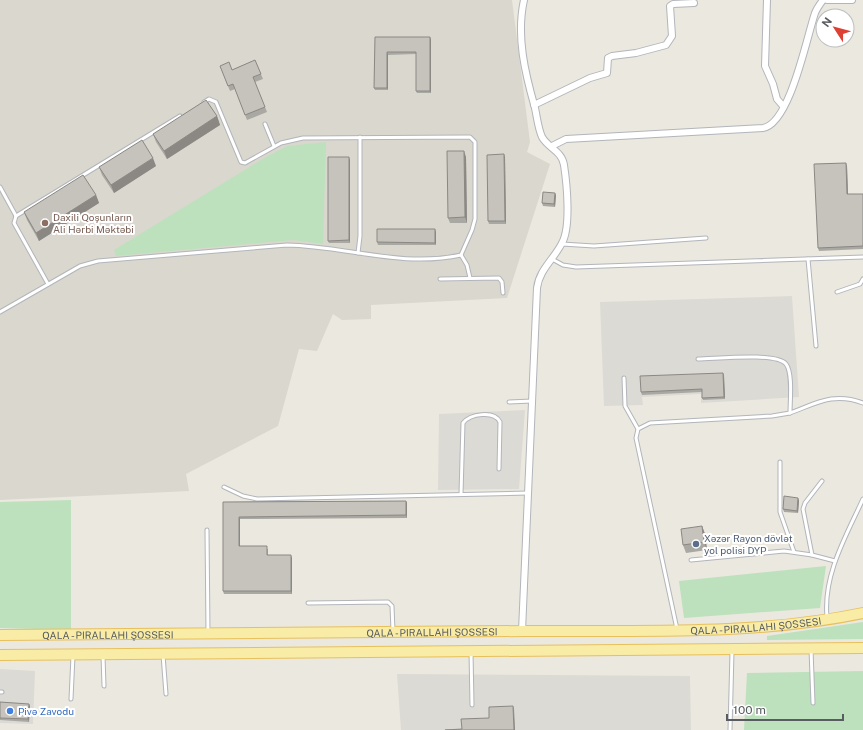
<svg xmlns="http://www.w3.org/2000/svg" width="863" height="730" font-family="'Public Sans',sans-serif">
<style>
.industrial{fill:#dcdad4}
.education{fill:#dad7ce}
.green{fill:#bde1bd}
.lines{fill:none;stroke-linecap:round;stroke-linejoin:round}
.service-casing{stroke:#b2b5ba;stroke-width:5}
.minor-casing{stroke:#b2b5ba;stroke-width:8}
.primary-casing{stroke:#e7c05c;stroke-width:12}
.service{stroke:#fff;stroke-width:3}
.minor{stroke:#fff;stroke-width:6}
.primary{stroke:#f9eca6;stroke-width:10}
.wall{fill:#aaa8a3}
.shaded-wall{fill:#8b8884}
.building{fill:#c6c3bd;stroke:#8b8884}
.education-dot{fill:#8d6e63;stroke:#fff;stroke-width:1.5}
.service-dot{fill:#5c6f8a;stroke:#fff;stroke-width:1.5}
.shop-dot{fill:#3f7fe0;stroke:#fff;stroke-width:1.5}
.labels{text-anchor:middle;stroke-width:4;stroke-linejoin:round;paint-order:stroke}
.education-label{font-size:10px;fill:#785e54;stroke:#fff;text-anchor:start}
.service-label{font-size:10px;fill:#4e5e75;stroke:#fff;text-anchor:start}
.street-label{font-size:10px;fill:#585c60;stroke:#fff}
.shop-label{font-size:10px;fill:#366cbe;stroke:#fff;text-anchor:start}
</style>
<rect width="100%" height="100%" fill="#ebe8df"/>
<g class="industrial">
<polygon points="792,296 799,397 701,403 701,394 642,397 643,405 604,406 600,302"/>
<polygon points="525,410 519,489 438,490 439,414"/>
<polygon points="0,669 35,671 33,724 0,723"/>
<polygon points="397,674 690,676 691,730 401,730"/>
</g>
<polygon class="education" points="0,0 512,0 530,142 527,152 550,164 507,298 371,305 371,319 342,320 333,314 317,351 299,349 278,426 186,474 189,491 0,500"/>
<g class="green">
<polygon points="326,142 323,244 293,240 116,256 114,250 266,157 287,146"/>
<polygon points="71,500 71,630 0,628 0,502"/>
<polygon points="826,566 820,608 684,618 679,581"/>
<polygon points="863,622 863,639 767,640 767,636"/>
<polygon points="863,671 863,730 744,730 747,673"/>
</g>
<g class="lines">
<defs>
<g id="service">
<polyline points="265,124 274,146"/>
<polyline points="0,187 16,216"/>
<polyline points="562,244 594,246 706,238"/>
<polyline points="358,253 360,236 360,137"/>
<polyline points="461,255 467,265 470,278"/>
<polyline points="552,259 563,265 576,267 863,257"/>
<polyline points="808,259 816,346"/>
<polyline points="440,279 499,278 502,282 503,293"/>
<polyline points="48,284 14,223 16,216 180,116"/>
<polyline points="837,292 860,284 863,279"/>
<path d="M0 312 80 266 98 261 287 245C345 246 402 268 461 255L472 230 475 219V142L470 137 303 138 281 143 245 163 241 162 216 102 209 99 204 102"/>
<polyline points="624,378 625,406 638,429"/>
<polyline points="509,402 532,401"/>
<path d="M790 413C817 403 834 392 863 403"/>
<polyline points="780,462 780,512 794,552"/>
<polyline points="224,487 243,496 257,499 528,493"/>
<path d="M461 494 463 423C470 414 494 410 500 422L499 469"/>
<polyline points="207,530 208,633"/>
<polyline points="812,555 803,509 805,503 822,481"/>
<polyline points="691,560 784,551 812,555 835,561"/>
<polyline points="308,603 388,602 392,606 393,631"/>
<path d="M827 617C823 575 846 536 863 499"/>
<path d="M677 629 636 438 638 429 650 423 772 416 790 413C790 401 793 373 786 364 776 352 715 359 698 359"/>
<polyline points="811,649 813,703"/>
<polyline points="471,652 472,705"/>
<polyline points="163,655 166,694"/>
<polyline points="103,656 104,686"/>
<polyline points="0,692 2,692"/>
<polyline points="71,699 73,656"/>
<polyline points="730,730 732,652"/>
</g>
<g id="minor">
<polyline points="767,0 765,66 773,84 777,99 783,106"/>
<polyline points="827,0 852,0"/>
<polyline points="534,105 590,78 607,73 608,58 612,56 636,53 666,45 672,36 670,6 673,4 694,3"/>
<path d="M552 146 566 139 763 128C790 124 807 36 815 13 817 8 820 4 823 0"/>
<path d="M522 631 537 288C539 270 554 259 562 243 571 227 567 185 564 165 562 151 548 148 542 137 538 128 537 117 535 108 525 73 516 36 524 0"/>
</g>
<g id="primary">
<path id="s1" d="M0 635C175 635 350 633 525 631 638 630 753 636 863 613"/>
<polyline points="0,655 863,648"/>
</g>
</defs>
<use href="#service" class="service-casing"/>
<use href="#minor" class="minor-casing"/>
<use href="#primary" class="primary-casing"/>
<use href="#service" class="service"/>
<use href="#minor" class="minor"/>
<use href="#primary" class="primary"/>
</g>
<g class="wall">
<polygon points="375,37 430,37 431,40 431,93 417,93 416,91 416,54 388,55 388,90 375,90 374,88"/>
<polygon points="255,60 263,79 255,82 267,112 247,120 235,89 230,91 220,66 232,70"/>
<polygon points="217,116 220,125 167,159 156,142 153,134"/>
<polygon points="466,157 467,223 450,223 448,218"/>
<polygon points="505,157 506,224 489,224 488,221"/>
<polygon points="350,160 350,243 329,243 328,241"/>
<polygon points="156,166 114,193 102,175 99,167"/>
<polygon points="847,166 848,194 863,194 863,249 819,251 818,248"/>
<polygon points="96,195 99,203 39,241 27,220 24,212"/>
<polygon points="556,195 555,207 543,206 542,203"/>
<polygon points="436,232 436,245 378,245 377,242"/>
<polygon points="723,373 724,376 725,399 703,400 702,398 702,392 642,395 641,392"/>
<polygon points="798,498 799,501 798,513 784,512 783,509"/>
<polygon points="406,501 407,503 407,518 240,519 240,546 268,549 268,555 292,558 292,594 224,594 223,591 223,502"/>
<polygon points="702,526 705,534 707,550 686,553 683,545"/>
<polygon points="0,702 30,706 29,722 0,720"/>
</g>
<g class="shaded-wall">
<polygon points="430,37 431,40 431,93 430,91"/>
<polygon points="387,52 388,55 388,90 387,88"/>
<polygon points="217,116 220,125 167,159 164,151"/>
<polygon points="464,151 466,157 467,223 465,217"/>
<polygon points="504,154 505,157 506,224 505,221"/>
<polygon points="349,157 350,160 350,243 349,240"/>
<polygon points="153,158 156,166 114,193 111,185"/>
<polygon points="846,163 847,166 848,197 847,194"/>
<polygon points="555,193 556,195 555,207 554,204"/>
<polygon points="96,195 99,203 39,241 36,233"/>
<polygon points="435,229 436,232 436,245 435,243"/>
<polygon points="723,373 724,376 725,399 724,397"/>
<polygon points="798,498 799,501 798,513 797,511"/>
<polygon points="406,501 407,503 407,518 406,515"/>
<polygon points="239,517 240,519 240,549 239,546"/>
<polygon points="702,526 705,534 707,550 704,542"/>
<polygon points="291,555 292,558 292,594 291,591"/>
<polygon points="29,704 30,706 29,722 28,719"/>
<polygon points="513,706 514,709 515,730 514,730"/>
</g>
<g class="building">
<polygon points="375,37 430,37 430,91 416,91 416,52 387,52 387,88 374,88"/>
<polygon points="255,60 261,74 253,77 265,107 245,115 233,84 228,86 220,66 229,62 232,70"/>
<polygon points="206,100 217,116 164,151 153,134"/>
<polygon points="142,140 153,158 111,185 99,167"/>
<polygon points="447,151 464,151 465,217 448,218"/>
<polygon points="504,154 505,221 488,221 487,155"/>
<polygon points="328,157 349,157 349,240 328,241"/>
<polygon points="846,163 847,194 863,194 863,246 818,248 814,164"/>
<polygon points="83,175 96,195 36,233 24,212"/>
<polygon points="543,192 555,193 554,204 542,203"/>
<polygon points="377,229 435,229 435,243 377,242"/>
<polygon points="723,373 724,397 702,398 702,389 641,392 640,376"/>
<polygon points="784,496 798,498 797,511 783,509"/>
<polygon points="406,501 406,515 239,517 239,546 267,546 267,555 291,555 291,591 223,591 223,502"/>
<polygon points="702,526 704,542 683,545 681,529"/>
<polygon points="0,702 29,704 28,719 0,718"/>
<polygon points="513,706 514,730 445,730 462,729 461,719 489,718 489,707"/>
</g>
<circle class="education-dot" cx="45" cy="223" r="4"/>
<circle class="service-dot" cx="696" cy="544" r="4"/>
<circle class="shop-dot" cx="10" cy="711" r="4"/>
<g class="labels">
<g class="education-label">
<text x="53" y="221">Daxili Qoşunların<tspan x="53" dy="12">Ali Hərbi Məktəbi</tspan></text>
</g>
<g class="service-label">
<text x="704" y="542">Xəzər Rayon dövlət<tspan x="704" dy="12">yol polisi DYP</tspan></text>
</g>
<g class="street-label">
<text dy="4" stroke="none"><textPath href="#s1" startOffset="756">QALA - PIRALLAHI ŞOSSESI</textPath></text>
<text dy="4" stroke="none"><textPath href="#s1" startOffset="432">QALA - PIRALLAHI ŞOSSESI</textPath></text>
<text dy="4" stroke="none"><textPath href="#s1" startOffset="108">QALA - PIRALLAHI ŞOSSESI</textPath></text>
</g>
<g class="shop-label">
<text x="18" y="715">Pivə Zavodu</text>
</g>
</g>
<g transform="translate(835 28) rotate(306)"><circle r="19" fill="#ffffff" stroke="#bcbebf"/>
<path d="M0-3L7 15L0 10L-7 15Z" fill="#dd4133"/>
<text y="-6" font-size="11" font-weight="bold" text-anchor="middle" fill="#585c60">N</text>
</g>
<path d="M727 714v6h116v-6" fill="none" stroke="#585c60" stroke-width="2"/>
<text x="733" y="714" font-size="12" fill="#585c60" stroke="#ffffff" stroke-width="3" paint-order="stroke">100 m</text>
</svg>
